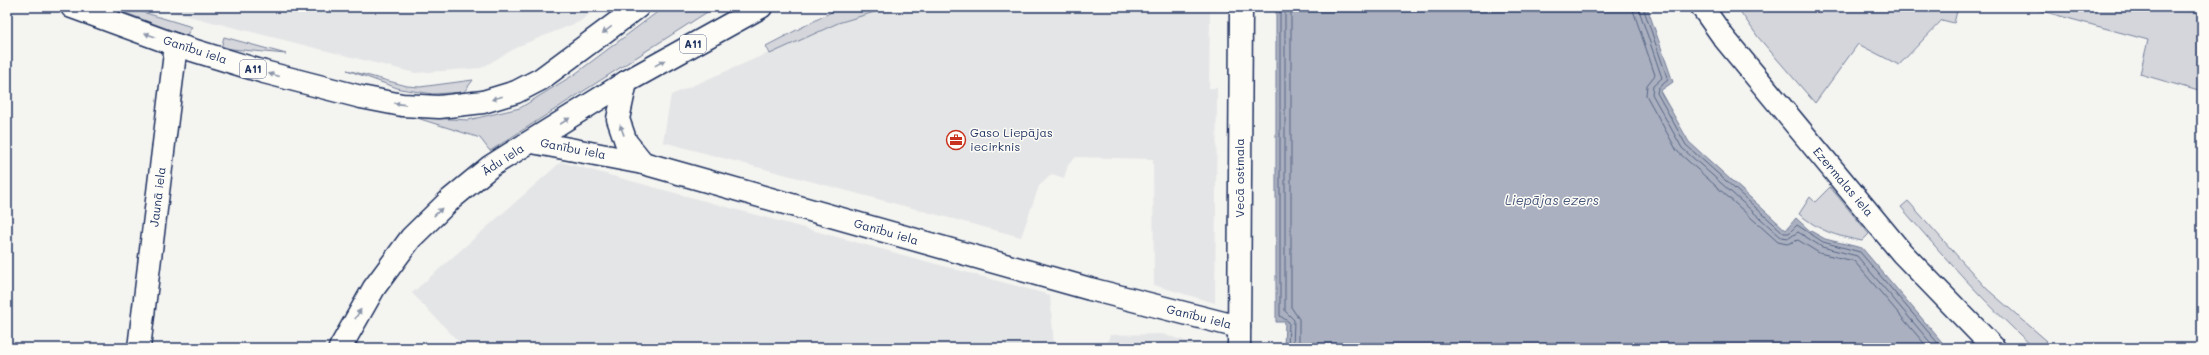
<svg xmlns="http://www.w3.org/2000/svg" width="2209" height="355" font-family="Mali,sans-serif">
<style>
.built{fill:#e4e5e6}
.green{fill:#d4d6db;stroke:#78829c}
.water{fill:#aab0bf;stroke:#717c98}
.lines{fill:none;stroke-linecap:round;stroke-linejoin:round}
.shore{stroke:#546385;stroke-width:1}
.minor-casing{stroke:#1b2f5e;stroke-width:25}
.highway-casing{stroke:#1b2f5e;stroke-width:25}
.minor{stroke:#fdfcf7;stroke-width:22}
.highway{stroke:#fdfcf7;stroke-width:22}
.oneway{fill:#8c96aa}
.labels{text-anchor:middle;stroke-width:3;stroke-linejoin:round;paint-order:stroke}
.shield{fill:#fdfcf7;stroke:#5f6c8c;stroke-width:1}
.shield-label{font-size:11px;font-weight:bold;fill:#1b2f5e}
.street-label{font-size:12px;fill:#1b2f5e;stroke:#fdfcf7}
.poi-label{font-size:12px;fill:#1b2f5e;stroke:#fdfcf7;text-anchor:start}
.water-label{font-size:13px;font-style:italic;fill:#46567b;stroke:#fdfcf7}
</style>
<rect width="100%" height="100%" fill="#f4f4f1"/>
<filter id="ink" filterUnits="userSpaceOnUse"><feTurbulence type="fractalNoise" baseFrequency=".025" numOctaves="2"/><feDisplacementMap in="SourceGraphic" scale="8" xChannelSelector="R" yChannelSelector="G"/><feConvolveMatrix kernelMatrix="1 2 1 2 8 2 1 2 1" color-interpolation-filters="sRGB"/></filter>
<g filter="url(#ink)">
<g class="built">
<polygon points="152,7 598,7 579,22 521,45 481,68 415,73"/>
<polygon points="891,7 1210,7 1209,88 1217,88 1215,303 1154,285 1153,159 1076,157 1068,165 1064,178 1052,174 1039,186 1021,237 663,142 671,95 838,23"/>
<polygon points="561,162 1050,295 1054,348 451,348 458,341 412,293"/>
<polygon points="1162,334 1199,345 1202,348 1105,348 1110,335"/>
</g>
<g class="green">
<polygon points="120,7 126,7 192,27 186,36 123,12"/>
<polygon points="664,7 715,7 490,151 480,138 414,117 468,120 520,108 575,74"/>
<polygon points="841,7 891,7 838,23 770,54 766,46"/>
<polygon points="1737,7 1958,7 1954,23 1942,20 1899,65 1858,44 1815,103 1758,37"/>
<polygon points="2027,7 2180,7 2202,15 2202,92 2140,74 2148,40"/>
<polygon points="224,37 286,54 221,48"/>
<polygon points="347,70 407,86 420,87 473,80 464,92 433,94 400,89"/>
<path d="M1830 187 1869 234 1862 241C1833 235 1822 232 1799 214L1810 197 1815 202Z"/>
<path d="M1908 201 1987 289 2047 341 2040 348H2034C1986 304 1943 256 1901 207Z"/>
</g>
<polygon class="water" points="1276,7 1647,7 1673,82 1660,91 1689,142 1786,230 1796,218 1809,230 1825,239 1862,248 1947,348 1284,348 1285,322 1276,322"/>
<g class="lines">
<g class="shore">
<polyline points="1280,7 1280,316 1289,322 1288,348"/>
<polyline points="1285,7 1285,311 1294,320 1293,348"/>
<polyline points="1291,7 1291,307 1299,319 1299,348"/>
<polyline points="1632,7 1655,75 1647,85 1646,95 1677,151 1778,242 1787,244 1798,240 1819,253 1854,261 1928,348"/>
<polyline points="1638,7 1662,78 1653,86 1652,94 1682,148 1781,237 1789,238 1798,232 1822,247 1857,256 1935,348"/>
<polyline points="1643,7 1668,80 1658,88 1657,93 1686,145 1784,233 1789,233 1797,225 1823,242 1860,252 1942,348"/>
</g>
<defs>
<g id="minor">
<polyline points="1702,7 1724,38 1902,253 1994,348"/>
<polyline points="626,82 618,119 626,142 643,163"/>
<polyline points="532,142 643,163 1090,289 1239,327"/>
<polyline points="139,348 176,45"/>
<polyline points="1239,348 1241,7"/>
</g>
<g id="highway">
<polyline points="72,7 176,45 264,72 361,97 402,105 439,107 483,102 516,92 541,79 638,7"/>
<polyline points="340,348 374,288 411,238 451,199 491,166 626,82 761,7"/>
</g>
</defs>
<use href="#minor" class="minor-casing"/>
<use href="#highway" class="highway-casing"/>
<use href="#minor" class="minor"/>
<use href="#highway" class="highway"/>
</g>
<defs><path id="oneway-solid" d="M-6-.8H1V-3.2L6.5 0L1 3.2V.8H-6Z"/></defs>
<g class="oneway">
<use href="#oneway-solid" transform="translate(607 30) rotate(143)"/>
<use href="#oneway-solid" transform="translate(150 35) rotate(-160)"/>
<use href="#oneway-solid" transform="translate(660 63) rotate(-29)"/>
<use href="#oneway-solid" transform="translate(274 75) rotate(-166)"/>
<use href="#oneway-solid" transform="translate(497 98) rotate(163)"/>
<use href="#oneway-solid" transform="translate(400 104) rotate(-172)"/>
<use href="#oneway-solid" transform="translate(565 121) rotate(-33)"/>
<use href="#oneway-solid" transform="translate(622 130) rotate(-110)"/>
<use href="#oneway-solid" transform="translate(438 212) rotate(-44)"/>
<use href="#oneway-solid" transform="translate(358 314) rotate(-59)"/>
</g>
</g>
<defs>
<symbol id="office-ring" viewBox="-11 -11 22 22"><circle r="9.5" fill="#fdfcf7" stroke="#c8321e" stroke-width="1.5"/><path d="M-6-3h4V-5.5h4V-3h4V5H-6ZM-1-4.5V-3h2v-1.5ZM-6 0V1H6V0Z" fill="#c8321e"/></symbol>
</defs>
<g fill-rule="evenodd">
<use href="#office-ring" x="945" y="129" width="22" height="22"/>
</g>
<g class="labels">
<g class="shield">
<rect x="680" y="35" width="26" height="18" rx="3"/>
<rect x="240" y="60" width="26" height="18" rx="3"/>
</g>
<g class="shield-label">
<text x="693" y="48">A11</text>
<text x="253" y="73">A11</text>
</g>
<g class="street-label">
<text transform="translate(195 50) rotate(18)" y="4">Ganību iela</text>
<text transform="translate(573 149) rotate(11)" y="4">Ganību iela</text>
<text transform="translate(503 160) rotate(-33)" y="4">Ādu iela</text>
<text transform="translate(1240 178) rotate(-90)" y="4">Vecā ostmala</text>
<text transform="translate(1843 182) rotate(50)" y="4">Ezermalas iela</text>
<text transform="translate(158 197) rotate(-83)" y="4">Jaunā iela</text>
<text transform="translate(886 232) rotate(16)" y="4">Ganību iela</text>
<text transform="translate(1199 317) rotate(14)" y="4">Ganību iela</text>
</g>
<g class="poi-label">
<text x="970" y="137">Gaso Liepājas<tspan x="970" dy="14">iecirknis</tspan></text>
</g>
<g class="water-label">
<text x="1552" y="205">Liepājas ezers</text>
</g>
</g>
<rect width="2209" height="355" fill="none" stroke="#fdfcf7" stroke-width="24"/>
<rect x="12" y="12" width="2185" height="331" fill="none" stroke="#1b2f5e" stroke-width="1.5" filter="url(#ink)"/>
</svg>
